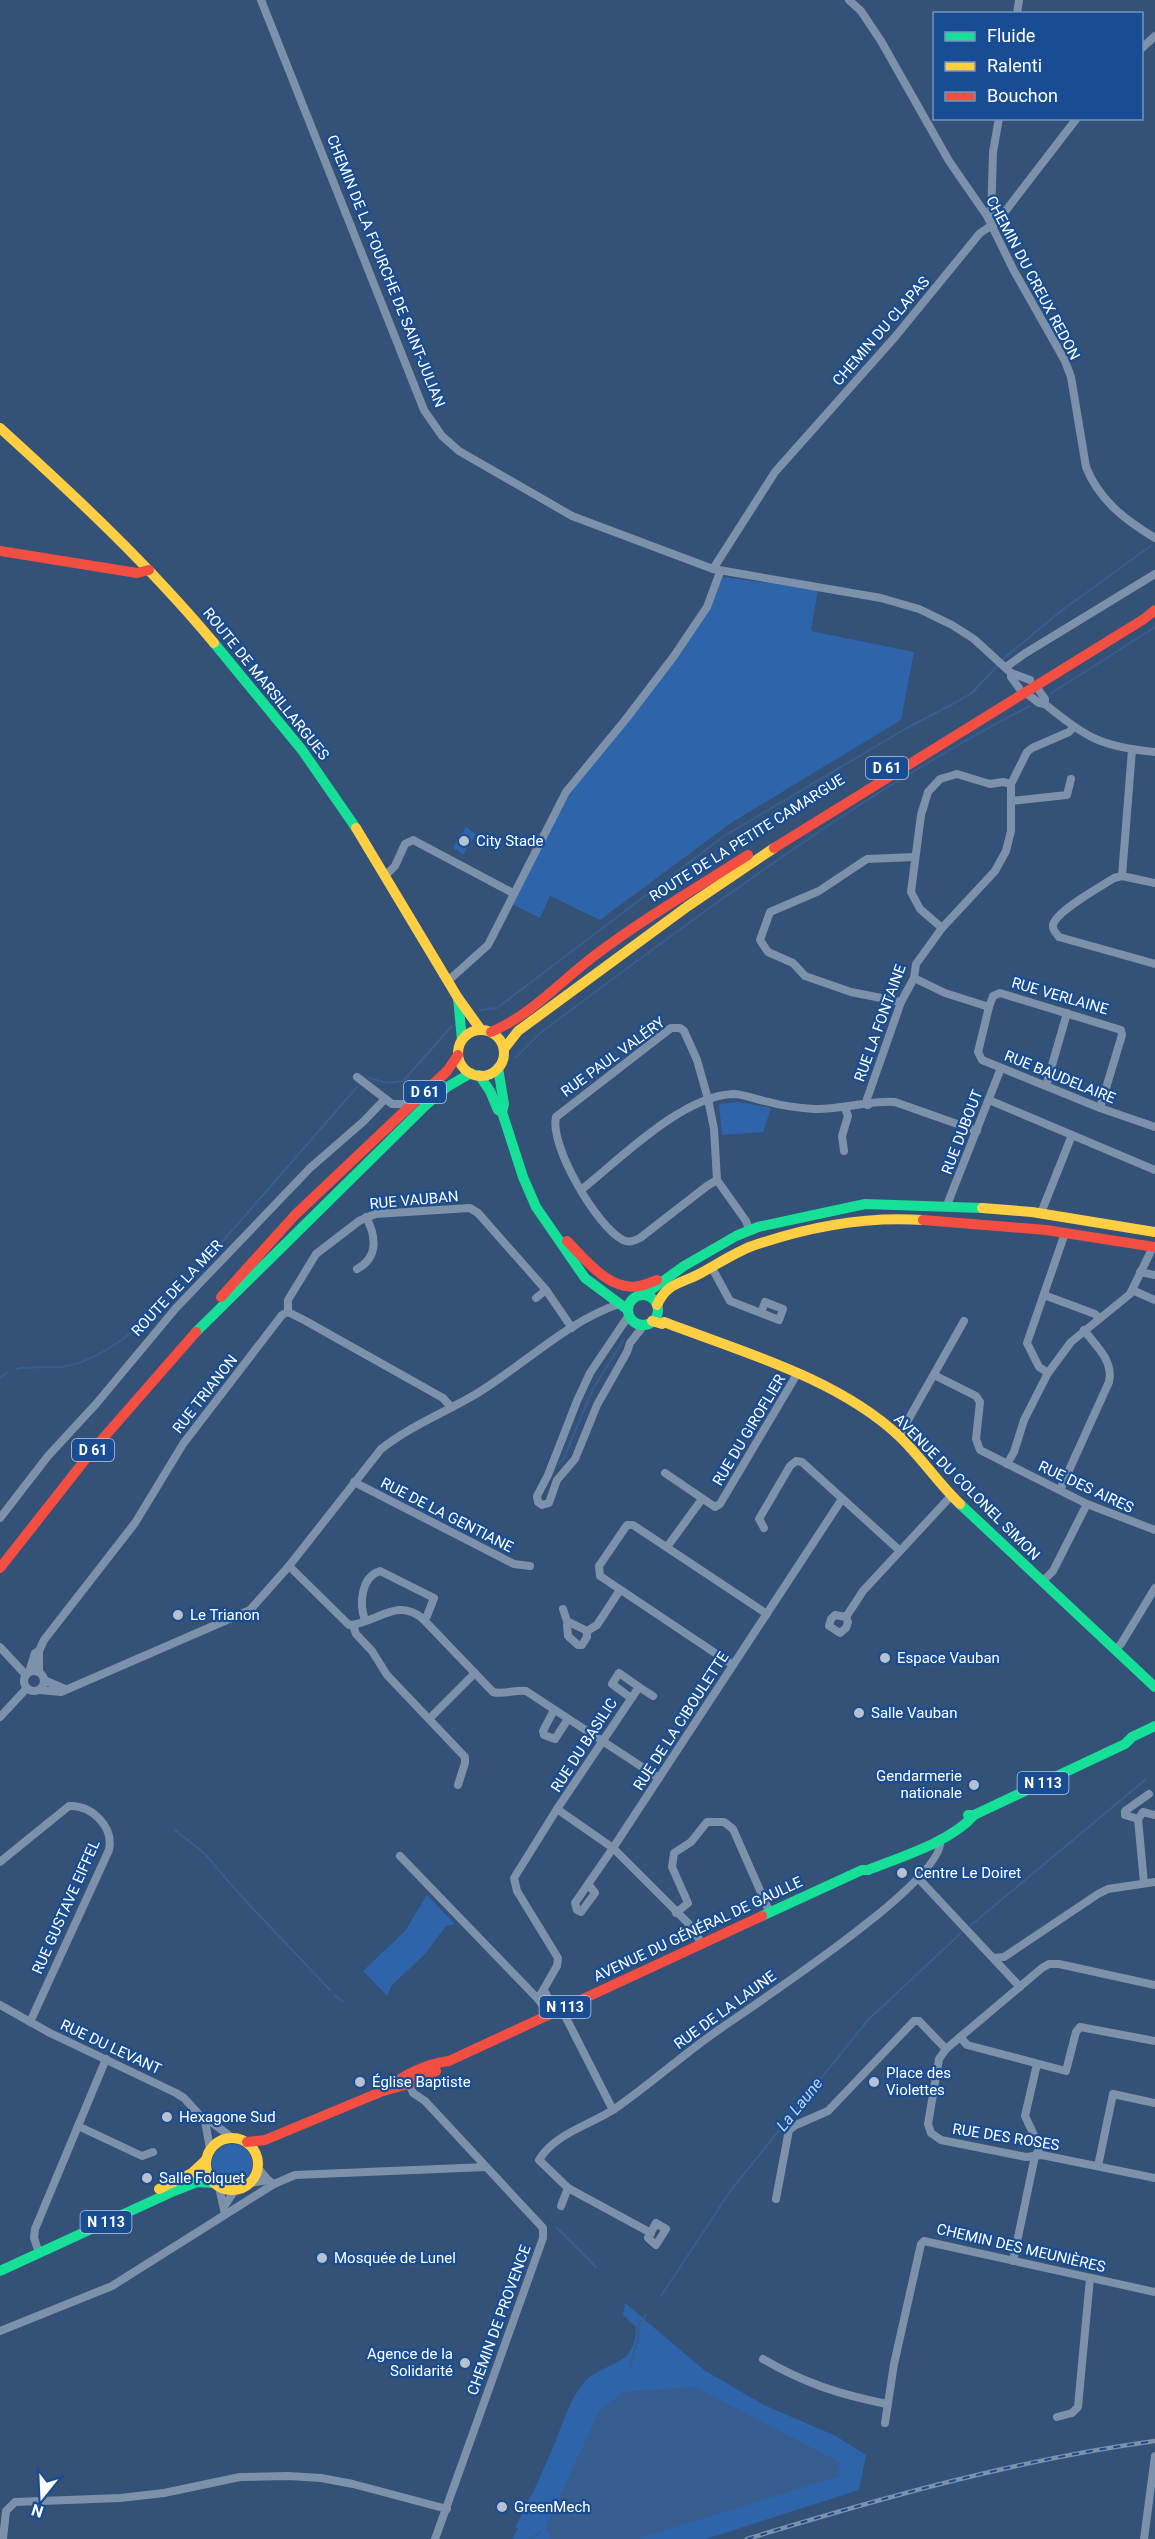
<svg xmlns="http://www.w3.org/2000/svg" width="1155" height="2539" font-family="Roboto,sans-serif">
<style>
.green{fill:#2d64aa}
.water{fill:#385d8f}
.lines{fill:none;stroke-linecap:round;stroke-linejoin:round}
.stream{stroke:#385d8f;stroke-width:2}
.street{stroke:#7d91aa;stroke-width:8}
.fast{stroke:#16e098;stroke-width:10}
.slow{stroke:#ffcf43;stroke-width:10}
.jam{stroke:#f24e42;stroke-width:10}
.rail-casing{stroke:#7d91a9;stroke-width:4.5}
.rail{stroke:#184d93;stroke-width:2;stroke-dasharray:7;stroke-linecap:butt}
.poi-dot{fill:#b8c2cf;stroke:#184d93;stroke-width:2}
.labels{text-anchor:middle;stroke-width:4.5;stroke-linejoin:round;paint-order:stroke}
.shield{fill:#184d93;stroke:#bacadf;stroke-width:1.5}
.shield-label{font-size:14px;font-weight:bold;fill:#fff}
.street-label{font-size:15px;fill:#fff;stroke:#184d93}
.poi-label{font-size:15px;fill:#fff;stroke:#184d93;text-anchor:start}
.water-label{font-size:16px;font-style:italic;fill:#b5d3f7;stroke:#184d93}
</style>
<rect width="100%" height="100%" fill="#345177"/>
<g class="green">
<polygon points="723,577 818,590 811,631 914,652 901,720 731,823 600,920 550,896 540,918 512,904 572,789 635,713 679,655 705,616"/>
<polygon points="466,827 476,834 463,855 453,847"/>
<polygon points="739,1102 771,1108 763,1132 722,1135 719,1104"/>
<polygon points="427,1895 455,1924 446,1926 425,1954 392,1985 387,1996 363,1971 405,1931"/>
<circle cx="232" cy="2164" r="20"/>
<path d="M625 2303 704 2370 764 2405 836 2436 866 2455 859 2490 706 2539H512L518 2529 515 2527C528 2503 540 2478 551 2452 560 2432 566 2408 579 2389 599 2358 635 2373 636 2327L623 2315Z"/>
</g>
<polygon class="water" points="695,2387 839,2462 839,2476 637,2539 550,2539 550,2534 545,2529 600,2409 624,2392"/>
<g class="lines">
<g class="stream">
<polyline points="1003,659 1061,611 1152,545"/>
<polyline points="1050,694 1155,627"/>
<polyline points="480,1010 497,1008 724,836 907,728 962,699 972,693 997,666"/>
<path d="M516 1057 539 1034C654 948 767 863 888 787 935 758 981 730 1030 706"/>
<polyline points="369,1078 388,1083 403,1081 452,1026"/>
<polyline points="155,1312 183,1287 357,1087"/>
<path d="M16 1369C28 1366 47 1368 62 1367 95 1362 123 1340 148 1319"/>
<polyline points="0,1377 7,1373"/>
<polyline points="559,1463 564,1458 593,1389 624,1339"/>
<polyline points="175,1830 204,1853 242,1897 330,1990"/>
<polyline points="970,1926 1145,1780"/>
<polyline points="335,1995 343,2002"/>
<polyline points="556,2227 596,2267"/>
<polyline points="661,2296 731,2190 868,2020 961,1933"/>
<polyline points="630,2369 638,2337 639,2323 646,2315"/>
<polyline points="530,2539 540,2532"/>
</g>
<g class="street">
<polyline points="261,0 424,410 442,436 459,451 572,516 713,569 881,598 919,609 952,625 974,639 1011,673 1030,680"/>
<path d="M849 0 861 11 881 41 949 161 987 216 1013 269 1065 361 1071 377 1086 467C1099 500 1125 520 1155 538"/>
<polyline points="1017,14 1019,0"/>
<polyline points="1142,48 1155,36"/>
<polyline points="991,220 993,152 999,118"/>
<polyline points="713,569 775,472 895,337 980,233 997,222 1077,118"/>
<polyline points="1006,667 1024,654 1155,574"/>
<polyline points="1011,673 1011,677 1019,688"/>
<polyline points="1036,686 1045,699 1045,704"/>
<path d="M1026 693 1039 703 1045 704C1086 738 1102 747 1155 752"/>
<polyline points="1011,801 1067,795 1071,779"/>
<polyline points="386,875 395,866 405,844 413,840 513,893"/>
<polyline points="1122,876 1132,750"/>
<path d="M1155 883 1122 876 1114 878C1102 886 1056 911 1053 925 1052 930 1056 933 1059 937L1155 964"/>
<polyline points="942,928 920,909 911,892 921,815 928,792 940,779 957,774 990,784 1003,782 1011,784"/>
<polyline points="914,978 945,993 989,1007 978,1052 982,1060 1100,1108 1155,1127"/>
<polyline points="449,980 488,945 566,792 626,719 674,656 707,607 720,572"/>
<polyline points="901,1002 851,992 805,976 793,963 768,952 760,940 770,912 819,891 867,859 915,857"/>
<polyline points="989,1007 993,996 1000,993 1121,1030 1122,1035 1100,1108"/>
<polyline points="357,1077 392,1104 411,1104"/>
<polyline points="1046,1086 1067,1013"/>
<polyline points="989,1100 1155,1170"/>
<polyline points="868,1105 867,1099 901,1002 914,978 916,964 942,928 995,871 1006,851 1011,831 1011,784 1027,752 1032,748 1069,732 1073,728"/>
<polyline points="844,1151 842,1136 848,1116 845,1108"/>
<path d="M717 1180 707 1186 640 1238C634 1241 629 1243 623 1240 597 1227 549 1145 556 1117L671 1028H680L684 1031 697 1060 708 1099 714 1129 717 1180 746 1221 750 1231"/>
<path d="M581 1190C620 1159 682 1096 733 1094 744 1094 758 1100 769 1102 783 1106 799 1108 814 1109 842 1110 869 1100 895 1102L977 1131"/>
<polyline points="947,1205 1001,1068"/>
<polyline points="1041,1213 1072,1135"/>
<polyline points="712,1268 730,1301 779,1320 783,1309 765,1302 761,1313"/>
<path d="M357 1269C379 1257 376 1236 366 1217"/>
<polyline points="1140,1272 1155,1275"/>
<polyline points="1132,1290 1155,1300"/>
<polyline points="1044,1295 1095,1314 1099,1318"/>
<polyline points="536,1298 546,1290"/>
<polyline points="288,1312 288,1300 316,1254 359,1221 375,1214 470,1208 478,1213 546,1290 572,1328"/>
<polyline points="629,1315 590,1373 577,1401 548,1475 537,1496 538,1502 542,1505 549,1503 557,1480 575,1459 597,1405 627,1352 630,1343 645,1324"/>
<polyline points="1048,1373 1039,1367 1027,1343 1065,1233"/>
<polyline points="934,1375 976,1396 980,1402 976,1439 980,1450 1087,1504 1155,1530"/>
<polyline points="899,1436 964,1321"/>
<polyline points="1007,1464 1014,1452 1024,1420 1048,1373 1071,1342 1130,1294 1153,1247"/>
<polyline points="665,1473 715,1507 720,1504 797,1374"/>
<polyline points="354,1482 514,1564 530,1566"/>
<path d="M1060 1490 1109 1382C1114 1361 1096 1346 1084 1330"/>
<polyline points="0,1518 48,1456 96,1404 176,1308 310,1168 364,1121 385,1099"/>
<polyline points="764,1528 759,1519 790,1466 796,1461 802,1462 899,1550"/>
<polyline points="667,1547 702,1499"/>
<path d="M289 1566 349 1625C376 1624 397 1596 423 1619L493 1692C505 1695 515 1689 526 1691L659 1778"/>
<polyline points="1042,1582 1053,1571 1087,1504"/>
<polyline points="563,1609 568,1624"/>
<polyline points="846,1617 835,1615 831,1619 829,1626 840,1633 846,1628 848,1622 846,1617 863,1591 951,1496"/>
<path d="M365 1620C359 1604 361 1577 380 1571L434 1598 427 1616 423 1619"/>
<polygon points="571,1623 587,1631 587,1637 582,1645 578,1645 568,1636 567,1625"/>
<polyline points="353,1625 356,1634 372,1651 387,1675 465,1757 465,1763 458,1785"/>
<polyline points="587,1631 597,1625 620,1590"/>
<polyline points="0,1647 26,1675"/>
<polyline points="1115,1650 1121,1644 1155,1588"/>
<polyline points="733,1665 600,1576 599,1566 627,1525 633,1525 767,1614"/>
<circle cx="34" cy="1681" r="10"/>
<polyline points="29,1672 35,1653 39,1651 44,1640 135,1523 183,1444 282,1315 288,1312 304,1320 443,1398 451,1407"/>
<polyline points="39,1672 39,1651"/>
<polyline points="44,1680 65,1689"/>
<polyline points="639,1687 653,1696"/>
<path d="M40 1690 61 1692 250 1610 289 1566 381 1449C410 1426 444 1413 476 1394 524 1365 566 1322 619 1304"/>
<polyline points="554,1710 543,1731 544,1735 555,1739 568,1719"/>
<polyline points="0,1717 27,1688"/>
<polyline points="430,1718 475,1673"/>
<polyline points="1138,1819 1125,1815 1125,1811 1149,1794"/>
<polyline points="400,1856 538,1999 549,2014"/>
<path d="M0 1862 69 1806C92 1805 114 1827 109 1850L30 2022"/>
<polyline points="919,1879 1020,1987"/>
<polyline points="1144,1883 1138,1819 1143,1812 1155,1815"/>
<polyline points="589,1885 595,1893 581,1912 577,1910 575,1903 613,1848 557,1809 639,1687 619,1673 612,1684 631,1698"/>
<polyline points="676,1913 688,1903 672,1867 674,1853 691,1842 707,1822 724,1822 733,1829 770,1913"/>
<polyline points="701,1943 693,1928 613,1848 842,1499"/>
<polyline points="994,1958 1004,1957 1098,1894 1108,1889 1155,1882"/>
<polyline points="1155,1985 1059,1964 1049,1964 1042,1968 946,2049 939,2059 928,2124 931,2133 941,2140 1026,2157 1042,2155 1155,2178"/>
<polyline points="544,1990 555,2011"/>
<polyline points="538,1999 557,1966 558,1958 517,1891 514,1878 557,1809"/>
<polyline points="0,2005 50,2033 176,2093 184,2098 205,2121 210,2121 231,2137"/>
<polyline points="561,2008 613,2110"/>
<polyline points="960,2037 967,2045 1066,2071 1076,2032 1080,2027 1155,2041"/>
<polyline points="409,2084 413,2093 425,2101 543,2228 543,2238 528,2280 435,2539"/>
<polyline points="205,2121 210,2149"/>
<polyline points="78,2126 142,2156 153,2152"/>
<polyline points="1098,2166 1113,2094 1155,2103"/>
<polyline points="258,2168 268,2180 274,2184"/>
<polyline points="250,2183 268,2180"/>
<polyline points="219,2187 225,2214"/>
<polyline points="776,2199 789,2130 796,2125 828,2111 914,2021 919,2021 946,2049"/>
<polyline points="225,2205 235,2190"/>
<polyline points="561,2206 568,2188"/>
<polygon points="656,2223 666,2229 656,2245 648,2238"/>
<path d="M651 2233 568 2188 539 2160C555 2133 591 2125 616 2108 649 2085 678 2059 710 2036 745 2010 950 1879 940 1839"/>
<polyline points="37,2247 34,2238 35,2229 106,2059"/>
<polyline points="1013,2261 1035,2156 1040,2148 1025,2116 1037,2064"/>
<polyline points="0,2331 112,2286 274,2184 295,2175 486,2167"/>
<path d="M763 2359C803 2383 842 2395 887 2404"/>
<polyline points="1057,2417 1072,2413 1078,2407 1090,2278"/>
<polyline points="885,2423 894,2364 921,2244 924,2241 1155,2292"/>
<polyline points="3,2539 6,2511 15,2502 120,2498 164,2493 240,2477 288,2476 321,2478 353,2484 447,2509"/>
<polyline points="1144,2539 1155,2456"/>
</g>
<g class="fast">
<polyline points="214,643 302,750 356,828"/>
<polyline points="458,998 462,1040"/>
<polyline points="498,1068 504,1104 502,1112"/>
<polyline points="479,1075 490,1091 498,1110 502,1112 523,1177 536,1207 585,1278 628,1310"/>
<polyline points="644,1295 684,1266 736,1236 758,1227 865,1204 982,1208"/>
<circle cx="643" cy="1310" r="15"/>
<polyline points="196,1332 426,1105 447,1087 471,1073"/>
<polyline points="960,1504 1155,1687"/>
<polyline points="968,1815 974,1815 1125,1744 1132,1737 1155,1726"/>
<path d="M762 1916 862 1870H868C900 1857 951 1842 974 1815"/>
<polyline points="0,2271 174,2191 197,2182 214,2183"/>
</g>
<g class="slow">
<path d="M0 428C75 496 149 565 214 643"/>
<polyline points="356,828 458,998 481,1030"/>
<circle cx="481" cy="1053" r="23"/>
<polyline points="504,1049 518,1031 688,906 774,848"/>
<polyline points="982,1208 1032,1212 1155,1232"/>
<path d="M657 1305C667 1283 680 1284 699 1274 716 1265 734 1253 752 1246 807 1227 865 1216 923 1220"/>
<path d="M652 1321 662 1324 664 1322C742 1352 837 1378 899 1436 921 1457 938 1483 960 1504"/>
<circle cx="232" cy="2164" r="26"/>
<polyline points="159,2189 192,2173 206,2160"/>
</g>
<g class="jam">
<polyline points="0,551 137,573 149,570"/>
<polyline points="774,848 1144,619 1155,610"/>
<path d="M491 1032C531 1015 560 982 594 956 643 919 696 888 748 855"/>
<polyline points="923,1220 1046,1230 1155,1247"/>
<path d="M567 1241C585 1259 610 1292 639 1286 645 1285 651 1282 657 1280"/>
<polyline points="221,1297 295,1215 447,1071 458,1055"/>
<polyline points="0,1568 92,1451 196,1332"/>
<path d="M383 2091C402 2076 425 2064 449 2061L762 1916"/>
<polyline points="247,2142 265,2140 383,2091 409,2084 436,2071"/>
</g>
<defs>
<path id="rail" d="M747 2539C881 2498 1016 2460 1155 2441"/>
</defs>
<use href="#rail" class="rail-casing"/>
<use href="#rail" class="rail"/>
</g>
<g class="poi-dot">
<circle cx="464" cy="841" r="6"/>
<circle cx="178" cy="1615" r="6"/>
<circle cx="885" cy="1658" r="6"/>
<circle cx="859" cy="1713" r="6"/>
<circle cx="974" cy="1785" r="6"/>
<circle cx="902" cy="1873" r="6"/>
<circle cx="360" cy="2082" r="6"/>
<circle cx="874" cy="2082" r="6"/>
<circle cx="167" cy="2117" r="6"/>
<circle cx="147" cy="2178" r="6"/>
<circle cx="322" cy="2258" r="6"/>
<circle cx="465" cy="2363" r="6"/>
<circle cx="502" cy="2507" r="6"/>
</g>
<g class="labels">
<g class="shield">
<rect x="866" y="757" width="42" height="22" rx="4.5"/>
<rect x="404" y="1081" width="42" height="22" rx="4.5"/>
<rect x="72" y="1439" width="42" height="22" rx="4.5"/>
<rect x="1017.5" y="1772" width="51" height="22" rx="4.5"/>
<rect x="539.5" y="1996" width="51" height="22" rx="4.5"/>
<rect x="80.5" y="2211" width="51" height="22" rx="4.5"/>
</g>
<g class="shield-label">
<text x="887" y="773">D 61</text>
<text x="425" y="1097">D 61</text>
<text x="93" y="1455">D 61</text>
<text x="1043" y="1788">N 113</text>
<text x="565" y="2012">N 113</text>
<text x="106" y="2227">N 113</text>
</g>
<g class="street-label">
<text transform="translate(386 271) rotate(68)" y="5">CHEMIN DE LA FOURCHE DE SAINT-JULIAN</text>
<text transform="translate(1033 278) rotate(62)" y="5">CHEMIN DU CREUX REDON</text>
<text transform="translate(881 331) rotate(-49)" y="5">CHEMIN DU CLAPAS</text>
<text transform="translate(266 684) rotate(51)" y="5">ROUTE DE MARSILLARGUES</text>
<text transform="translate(747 838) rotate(-32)" y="5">ROUTE DE LA PETITE CAMARGUE</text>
<text transform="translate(1060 996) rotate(16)" y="5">RUE VERLAINE</text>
<text transform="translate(880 1023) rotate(-70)" y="5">RUE LA FONTAINE</text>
<text transform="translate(613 1057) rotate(-36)" y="5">RUE PAUL VALÉRY</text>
<text transform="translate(1060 1077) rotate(22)" y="5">RUE BAUDELAIRE</text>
<text transform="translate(962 1132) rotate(-69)" y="5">RUE DUBOUT</text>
<text transform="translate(414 1200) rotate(-5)" y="5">RUE VAUBAN</text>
<text transform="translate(177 1288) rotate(-47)" y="5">ROUTE DE LA MER</text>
<text transform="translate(205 1394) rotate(-52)" y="5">RUE TRIANON</text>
<text transform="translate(749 1430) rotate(-59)" y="5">RUE DU GIROFLIER</text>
<text transform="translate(967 1487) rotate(45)" y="5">AVENUE DU COLONEL SIMON</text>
<text transform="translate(1086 1487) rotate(25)" y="5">RUE DES AIRES</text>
<text transform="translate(447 1515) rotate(27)" y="5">RUE DE LA GENTIANE</text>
<text transform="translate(681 1721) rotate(-57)" y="5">RUE DE LA CIBOULETTE</text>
<text transform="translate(584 1745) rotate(-57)" y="5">RUE DU BASILIC</text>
<text transform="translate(66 1907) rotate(-66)" y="5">RUE GUSTAVE EIFFEL</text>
<text transform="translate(698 1929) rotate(-25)" y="5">AVENUE DU GÉNÉRAL DE GAULLE</text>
<text transform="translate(725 2010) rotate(-36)" y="5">RUE DE LA LAUNE</text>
<text transform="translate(111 2047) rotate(25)" y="5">RUE DU LEVANT</text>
<text transform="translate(1006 2137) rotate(9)" y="5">RUE DES ROSES</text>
<text transform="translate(1021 2248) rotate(13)" y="5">CHEMIN DES MEUNIÈRES</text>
<text transform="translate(499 2320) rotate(-70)" y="5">CHEMIN DE PROVENCE</text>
</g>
<g class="poi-label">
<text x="476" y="846">City Stade</text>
<text x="190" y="1620">Le Trianon</text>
<text x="897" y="1663">Espace Vauban</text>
<text x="871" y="1718">Salle Vauban</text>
<text x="962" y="1781" text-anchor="end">Gendarmerie<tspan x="962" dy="17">nationale</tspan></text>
<text x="914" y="1878">Centre Le Doiret</text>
<text x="886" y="2078">Place des<tspan x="886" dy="17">Violettes</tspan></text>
<text x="372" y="2087">Église Baptiste</text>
<text x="179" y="2122">Hexagone Sud</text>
<text x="159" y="2183">Salle Folquet</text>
<text x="334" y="2263">Mosquée de Lunel</text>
<text x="453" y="2359" text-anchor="end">Agence de la<tspan x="453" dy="17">Solidarité</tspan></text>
<text x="514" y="2512">GreenMech</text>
</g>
<g class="water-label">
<text transform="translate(799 2104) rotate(-51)" y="6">La Laune</text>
</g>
</g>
<rect x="933" y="12" width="210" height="108" fill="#184d93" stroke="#7494be" stroke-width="1.5"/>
<rect x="945" y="32" width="30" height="9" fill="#16e098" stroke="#7494be" stroke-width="1.5"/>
<text x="987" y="42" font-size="18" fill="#ffffff">Fluide</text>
<rect x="945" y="62" width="30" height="9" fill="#ffcf43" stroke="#7494be" stroke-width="1.5"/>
<text x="987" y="72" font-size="18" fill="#ffffff">Ralenti</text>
<rect x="945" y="92" width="30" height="9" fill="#f24e42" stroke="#7494be" stroke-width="1.5"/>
<text x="987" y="102" font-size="18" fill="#ffffff">Bouchon</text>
<g transform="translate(42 2497) rotate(198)" stroke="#184d93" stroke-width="4.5" paint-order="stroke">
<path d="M0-4.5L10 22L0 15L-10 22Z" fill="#ffffff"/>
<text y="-9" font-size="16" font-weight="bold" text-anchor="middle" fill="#ffffff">N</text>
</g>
</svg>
